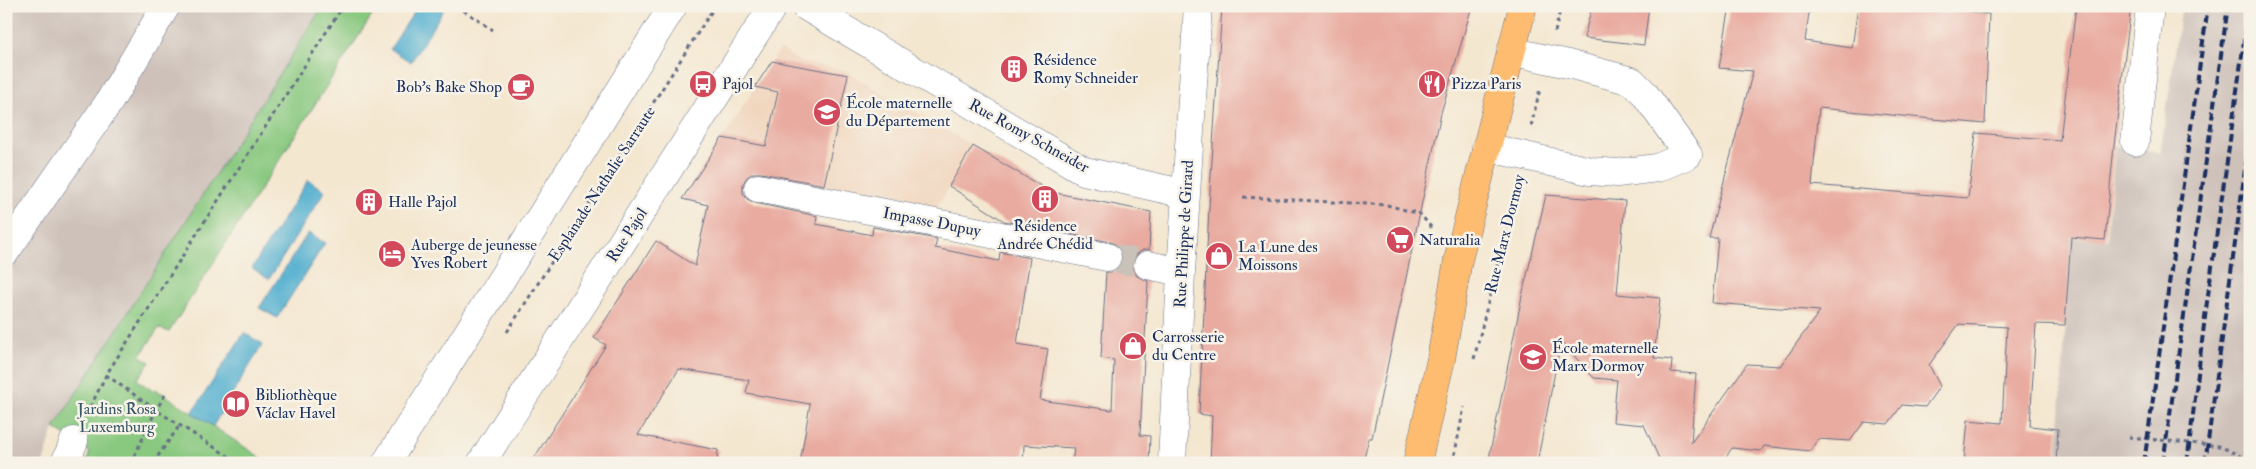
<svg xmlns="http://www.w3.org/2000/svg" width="2256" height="469" font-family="'IM FELL Double Pica',serif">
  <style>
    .built { fill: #f1d5bd }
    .industrial { fill: #cec1ba }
    .green { fill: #88c87f; stroke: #527c6e }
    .water { fill: #50aecf; stroke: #366e96 }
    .building { fill: #e9aba0 }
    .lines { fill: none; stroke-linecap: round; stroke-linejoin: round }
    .minor-tunnel { stroke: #c9c2b9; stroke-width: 28; stroke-dasharray: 28 14; stroke-linecap: butt }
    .minor-casing { stroke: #676f86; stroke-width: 29 }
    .major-casing { stroke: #676f86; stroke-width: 29 }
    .path { stroke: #676f86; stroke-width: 3; stroke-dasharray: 4 4; stroke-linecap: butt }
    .minor { stroke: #fff; stroke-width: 28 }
    .major { stroke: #fdbc6f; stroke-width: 28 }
    .rail { stroke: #1b2f5e; stroke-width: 4; stroke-dasharray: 8 4; stroke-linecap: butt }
    .labels { text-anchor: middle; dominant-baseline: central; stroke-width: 5; stroke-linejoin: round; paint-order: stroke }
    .poi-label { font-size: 16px; fill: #1b2f5e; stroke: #f7f3e8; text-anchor: start }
    .street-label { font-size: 16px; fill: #1b2f5e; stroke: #f7f3e8 }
    .park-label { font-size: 16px; fill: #365566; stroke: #f7f3e8 }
  </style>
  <rect width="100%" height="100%" fill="#f7f3e8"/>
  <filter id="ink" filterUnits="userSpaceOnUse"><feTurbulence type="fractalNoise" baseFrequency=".02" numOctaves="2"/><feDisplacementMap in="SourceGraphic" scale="10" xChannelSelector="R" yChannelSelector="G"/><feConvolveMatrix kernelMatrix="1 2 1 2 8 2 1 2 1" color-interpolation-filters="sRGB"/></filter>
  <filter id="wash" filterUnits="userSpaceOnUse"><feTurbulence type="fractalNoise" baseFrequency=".0096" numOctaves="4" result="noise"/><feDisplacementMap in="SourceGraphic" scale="20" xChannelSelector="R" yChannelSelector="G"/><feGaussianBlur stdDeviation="1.12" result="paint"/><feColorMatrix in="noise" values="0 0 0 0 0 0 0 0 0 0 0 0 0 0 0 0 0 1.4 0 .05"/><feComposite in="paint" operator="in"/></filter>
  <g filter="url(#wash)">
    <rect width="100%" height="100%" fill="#f4e7d0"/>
    <path class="built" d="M780,49L801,62L849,71L848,73L973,146L935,211L753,174L707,162Z"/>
    <path class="industrial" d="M6,6H323L54,428L43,463H6Z
      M2182,6H2250V463H2057L2071,238L2107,240L2115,146L2160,153Z"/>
    <path class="green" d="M323,6H378L169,332L159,328L140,356L150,362L137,380L153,391L155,389L165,395L269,463H86L90,452L54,428Z
      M1936,6H1990L1989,14Z"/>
    <path class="water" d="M418,6H446L411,62L390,49Z
      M308,180L325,191L269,279L252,268Z
      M308,233L325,243L277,318L259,308Z
      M244,333L263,344L213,426L192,413Z"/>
    <g id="blocks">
      <path class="building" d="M1222,6H1472L1441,113L1372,438H1369L1363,463H1210L1212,416L1199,414L1209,207Z
        M1592,6H1649L1644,45L1584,38Z
        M1730,6H1810L1805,41L1852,48L1858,6H1936L1989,14L1985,124L1819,108L1812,185L1968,198L1976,133L2060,140L2076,6H2131L2114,145L2105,240L2071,237L2065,325L2036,324L2030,426L2058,429L2056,463H1964L1968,420L2002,423L2007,327L1959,324L1929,365L1940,386L1925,407L1902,405L1888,424L1864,422L1850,441L1818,439L1810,451L1764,446L1761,451L1732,448L1722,463H1661L1644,425L1613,422L1617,380L1594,378L1561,341L1537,463H1488L1522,296L1546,195L1625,201L1617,294L1660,298L1654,358L1672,360L1671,372L1696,374L1691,443L1747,364L1780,366L1820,311L1712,303L1718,238H1709L1753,71L1719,68Z
        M772,61L848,75L824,185L761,173H753L747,177L743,184V193L747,199L755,203L817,216L816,224L872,235L873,227L937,239L935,248L999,261L1000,252L1030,258L1017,344L1048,349L1040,400L1112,410L1114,360L1101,358L1106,272H1112L1119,267L1122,260V252L1117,245L1110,242L1004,221L949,186L973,146L1051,192L1151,212L1149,250H1143L1137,254L1133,262V270L1137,276L1148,281L1140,435L1150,436L1149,463H1072L1074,448L1024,445L1023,463H800L810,404L746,393L749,380L679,369L638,435L718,450L717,463H531L606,345L594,338L656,241L695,266L708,205L682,199L722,138L766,146L778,92L755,87Z"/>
    </g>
  </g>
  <g filter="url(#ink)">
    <use href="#blocks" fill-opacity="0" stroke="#676f86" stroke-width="1"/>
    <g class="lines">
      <path class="minor-tunnel" d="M1107,257L1148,265"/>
      <defs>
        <path id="minor" d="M805,6L1084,171L1186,194
          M2135,142L2150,6
          M1486,147L1590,171L1617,173L1657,168L1688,155L1644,93L1632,81L1568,64L1511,51
          M758,188L1107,257
          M6,251L109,102L166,6
          M1148,265L1181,272
          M65,463L74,441
          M386,463L673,6
          M481,463L773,6
          M1172,463L1181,272L1198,6"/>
        <path id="major" d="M1417,463L1441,359L1458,260L1523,6"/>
      </defs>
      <use href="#minor" class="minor-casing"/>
      <use href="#major" class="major-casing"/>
      <path class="path" d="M412,6L413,7
        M457,6L493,30
        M1555,32L1561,6
        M1531,126L1540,89
        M1243,197L1387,205L1420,214L1431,227L1435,228
        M507,332L715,6
        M1474,359L1517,186
        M106,375L156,410L239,463
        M87,414L106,375L343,6
        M2129,437L2219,446L2250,460
        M131,463L156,410L165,395
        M153,463L180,425
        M1453,463L1464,407"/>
      <use href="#minor" class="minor"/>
      <use href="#major" class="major"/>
      <path class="rail" d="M2144,463L2208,6
        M2163,463L2228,6
        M2187,463L2206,309L2249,6
        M2205,463L2250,133"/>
    </g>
  </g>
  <defs>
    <symbol id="building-disc" viewBox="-11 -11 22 22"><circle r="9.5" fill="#d1495b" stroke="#f7f3e8"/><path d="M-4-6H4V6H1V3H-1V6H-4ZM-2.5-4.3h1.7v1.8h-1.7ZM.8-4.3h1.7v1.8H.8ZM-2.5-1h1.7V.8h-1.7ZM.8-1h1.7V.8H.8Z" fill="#fff"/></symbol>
    <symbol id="bus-disc" viewBox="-11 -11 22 22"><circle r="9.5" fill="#d1495b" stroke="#f7f3e8"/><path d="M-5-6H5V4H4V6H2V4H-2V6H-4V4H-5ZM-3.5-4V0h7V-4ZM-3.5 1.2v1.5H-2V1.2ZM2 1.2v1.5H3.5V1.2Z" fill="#fff"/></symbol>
    <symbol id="restaurant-disc" viewBox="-11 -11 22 22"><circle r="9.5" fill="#d1495b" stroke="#f7f3e8"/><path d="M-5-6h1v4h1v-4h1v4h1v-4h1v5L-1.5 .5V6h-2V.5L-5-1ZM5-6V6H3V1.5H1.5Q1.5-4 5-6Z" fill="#fff"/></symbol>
    <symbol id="cafe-disc" viewBox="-11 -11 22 22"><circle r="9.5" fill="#d1495b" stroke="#f7f3e8"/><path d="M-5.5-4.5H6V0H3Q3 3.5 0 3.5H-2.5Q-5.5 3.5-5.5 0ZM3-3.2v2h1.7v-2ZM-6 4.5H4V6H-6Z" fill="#fff"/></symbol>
    <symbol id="school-disc" viewBox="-11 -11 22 22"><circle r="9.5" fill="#d1495b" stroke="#f7f3e8"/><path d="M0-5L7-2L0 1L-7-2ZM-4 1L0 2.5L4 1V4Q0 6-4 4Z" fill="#fff"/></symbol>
    <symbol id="supermarket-disc" viewBox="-11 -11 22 22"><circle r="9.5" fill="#d1495b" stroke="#f7f3e8"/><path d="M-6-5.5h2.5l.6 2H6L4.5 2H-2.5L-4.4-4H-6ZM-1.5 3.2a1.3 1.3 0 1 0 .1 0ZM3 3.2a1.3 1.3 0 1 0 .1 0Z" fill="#fff"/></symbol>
    <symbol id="hotel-disc" viewBox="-11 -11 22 22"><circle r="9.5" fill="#d1495b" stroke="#f7f3e8"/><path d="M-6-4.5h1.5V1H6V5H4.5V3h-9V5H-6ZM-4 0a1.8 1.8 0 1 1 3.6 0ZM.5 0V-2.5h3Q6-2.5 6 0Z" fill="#fff"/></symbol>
    <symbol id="shop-disc" viewBox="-11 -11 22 22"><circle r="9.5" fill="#d1495b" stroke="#f7f3e8"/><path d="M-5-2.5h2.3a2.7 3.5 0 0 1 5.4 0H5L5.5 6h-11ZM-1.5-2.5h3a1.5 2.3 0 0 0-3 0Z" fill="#fff"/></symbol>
    <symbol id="library-disc" viewBox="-11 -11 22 22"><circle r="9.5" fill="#d1495b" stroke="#f7f3e8"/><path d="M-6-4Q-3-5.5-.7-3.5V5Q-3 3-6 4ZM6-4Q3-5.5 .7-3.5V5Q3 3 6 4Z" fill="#fff"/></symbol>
  </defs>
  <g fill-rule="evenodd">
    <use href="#building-disc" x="998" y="53" width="32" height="32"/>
    <use href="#bus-disc" x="687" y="68" width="32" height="32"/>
    <use href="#restaurant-disc" x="1416" y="68" width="32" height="32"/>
    <use href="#cafe-disc" x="505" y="71" width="32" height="32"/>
    <use href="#school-disc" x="811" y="96" width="32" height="32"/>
    <use href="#building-disc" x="1029" y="183" width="32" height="32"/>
    <use href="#building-disc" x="353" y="186" width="32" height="32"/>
    <use href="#supermarket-disc" x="1384" y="224" width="32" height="32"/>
    <use href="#hotel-disc" x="376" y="238" width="32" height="32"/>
    <use href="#shop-disc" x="1203" y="240" width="32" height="32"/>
    <use href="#shop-disc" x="1117" y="330" width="32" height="32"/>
    <use href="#school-disc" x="1517" y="341" width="32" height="32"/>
    <use href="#library-disc" x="220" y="388" width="32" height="32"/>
  </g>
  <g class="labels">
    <g class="poi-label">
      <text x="1033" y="60">Résidence<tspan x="1033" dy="18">Romy Schneider</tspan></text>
      <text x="722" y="84">Pajol</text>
      <text x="1451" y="84">Pizza Paris</text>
      <text x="502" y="87" text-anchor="end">Bob's Bake Shop</text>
      <text x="846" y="103">École maternelle<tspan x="846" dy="18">du Département</tspan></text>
      <text x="388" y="202">Halle Pajol</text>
      <text x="1045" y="226" text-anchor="middle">Résidence<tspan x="1045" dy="18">Andrée Chédid</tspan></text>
      <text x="1419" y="240">Naturalia</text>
      <text x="411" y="245">Auberge de jeunesse<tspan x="411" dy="18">Yves Robert</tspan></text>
      <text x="1238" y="247">La Lune des<tspan x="1238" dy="18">Moissons</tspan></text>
      <text x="1152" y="337">Carrosserie<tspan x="1152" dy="18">du Centre</tspan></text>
      <text x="1552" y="348">École maternelle<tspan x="1552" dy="18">Marx Dormoy</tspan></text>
      <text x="255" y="395">Bibliothèque<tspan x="255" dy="18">Václav Havel</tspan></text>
    </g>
    <g class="street-label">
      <text transform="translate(1029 136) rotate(29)">Rue Romy Schneider</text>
      <text transform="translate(602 184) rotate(-57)">Esplanade Nathalie Sarraute</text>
      <text transform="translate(932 222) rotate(11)">Impasse Dupuy</text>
      <text transform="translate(1184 234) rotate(-87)">Rue Philippe de Girard</text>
      <text transform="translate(1505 234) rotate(-76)">Rue Marx Dormoy</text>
      <text transform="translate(627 235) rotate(-57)">Rue Pajol</text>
    </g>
    <g class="park-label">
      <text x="117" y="409">Jardins Rosa<tspan x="117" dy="18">Luxemburg</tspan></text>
    </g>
  </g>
  <rect width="2256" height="469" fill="none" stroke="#f7f3e8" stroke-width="25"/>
</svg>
